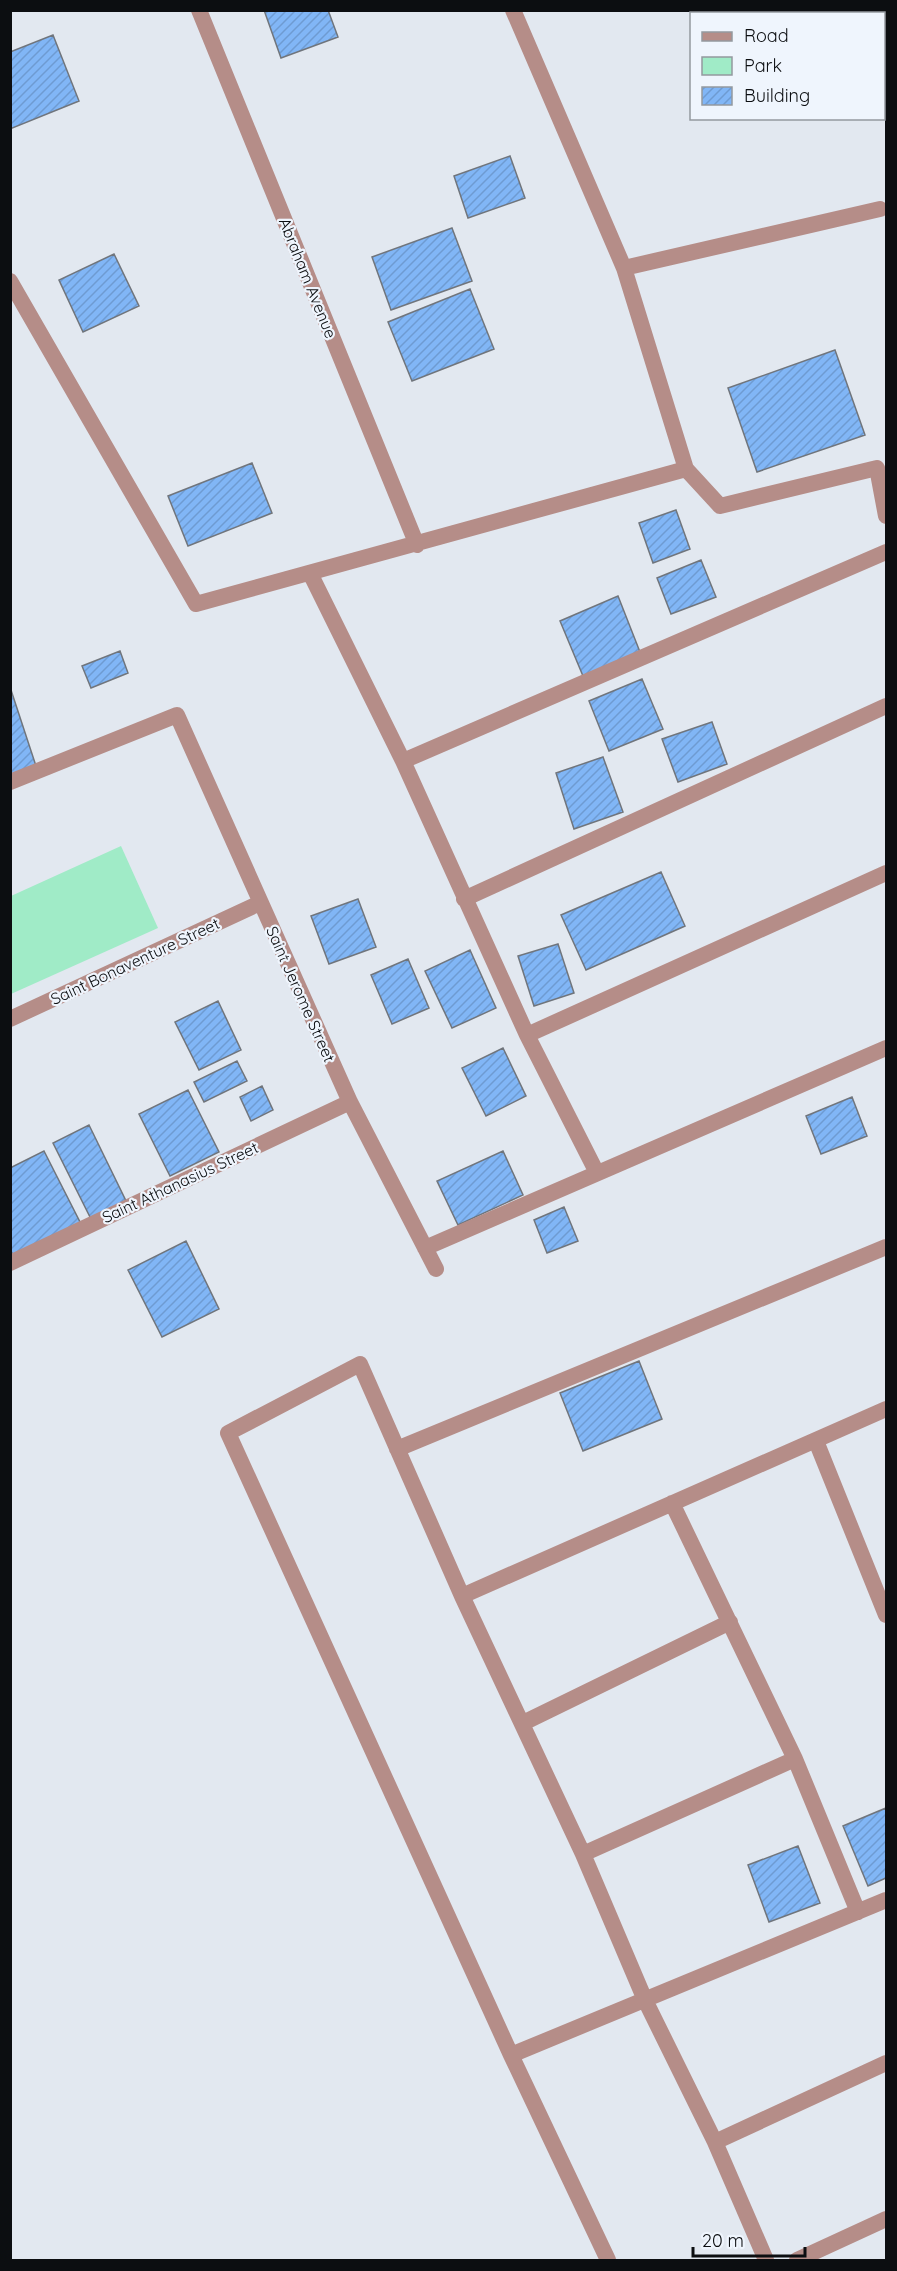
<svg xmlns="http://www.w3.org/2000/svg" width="897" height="2271" font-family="Quicksand,sans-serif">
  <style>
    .green { fill: #a0ebc7 }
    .building { fill: url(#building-hatch); stroke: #70757c; stroke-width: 1.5 }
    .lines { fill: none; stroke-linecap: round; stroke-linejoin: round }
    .minor { stroke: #b58d88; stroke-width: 16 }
    .labels { text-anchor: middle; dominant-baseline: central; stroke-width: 4.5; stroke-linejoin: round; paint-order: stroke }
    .street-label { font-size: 16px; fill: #0c0e11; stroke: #eff5fd }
  </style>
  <defs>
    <pattern id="building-hatch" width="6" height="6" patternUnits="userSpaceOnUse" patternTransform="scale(1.5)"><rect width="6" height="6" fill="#81b6f6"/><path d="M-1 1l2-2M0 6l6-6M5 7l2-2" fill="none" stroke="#6e9bd2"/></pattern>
  </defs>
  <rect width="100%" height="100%" fill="#e2e8f0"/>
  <path class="green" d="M121,846L158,928L11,994V896Z"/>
  <path class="building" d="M264,10H328L338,37L281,58Z
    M53,35L79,101L10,129V52Z
    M510,156L525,198L468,218L454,176Z
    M452,228L472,281L391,310L372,257Z
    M114,254L139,306L83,332L59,280Z
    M470,289L494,349L412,381L388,322Z
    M835,350L865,435L757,472L728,388Z
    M252,463L272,513L188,546L168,496Z
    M676,510L690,549L653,563L639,523Z
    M701,560L716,597L671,614L657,578Z
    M618,596L640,652L583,676L560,621Z
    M120,651L128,673L91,688L82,666Z
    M642,679L663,729L609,751L589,701Z
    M10,687L36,766L10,775Z
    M712,722L727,764L678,782L662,739Z
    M603,757L623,812L574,829L556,773Z
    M661,872L685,926L586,970L561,915Z
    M358,899L376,947L329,964L311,916Z
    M558,944L574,993L534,1006L518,956Z
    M470,950L496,1008L452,1028L425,971Z
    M408,959L429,1008L392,1024L371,975Z
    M218,1001L241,1050L199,1070L175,1022Z
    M503,1048L526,1096L486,1116L462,1068Z
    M237,1061L247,1081L204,1102L194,1082Z
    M262,1086L273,1110L251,1121L240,1097Z
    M188,1090L219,1152L170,1176L139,1114Z
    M852,1097L867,1136L821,1154L806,1116Z
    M89,1125L128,1205L93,1223L53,1143Z
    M44,1151L81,1224L14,1257L10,1249V1168Z
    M503,1151L523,1195L458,1225L437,1181Z
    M564,1207L578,1241L547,1253L534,1220Z
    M186,1241L219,1309L162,1337L128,1270Z
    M639,1361L662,1419L583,1451L560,1393Z
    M886,1808V1878L868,1886L843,1826Z
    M798,1846L820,1903L769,1922L748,1865Z"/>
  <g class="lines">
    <path class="minor" d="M199,10L417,545
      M513,10L624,268L686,469L720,506L877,468L886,516
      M624,268L880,209
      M10,281L196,604L686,469
      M310,573L403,761L527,1035L596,1171
      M403,761L886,552
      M10,782L177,715L350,1102L436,1269
      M464,899L886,706
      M10,1019L260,903
      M527,1035L886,873
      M425,1248L886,1048
      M10,1263L350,1102
      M816,1441L886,1615
      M397,1449L886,1247
      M672,1503L795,1759L858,1912
      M462,1596L886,1409
      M523,1723L730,1622
      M583,1854L795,1759
      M511,2055L886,1900
      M715,2142L886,2063
      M608,2260L511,2055L228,1433L360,1364L462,1596L583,1854L645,2000L715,2142L766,2260
      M797,2260L886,2219"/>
  </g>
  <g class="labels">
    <g class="street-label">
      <text transform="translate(308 278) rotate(68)">Abraham Avenue</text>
      <text transform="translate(135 961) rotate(-25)">Saint Bonaventure Street</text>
      <text transform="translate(301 994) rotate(66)">Saint Jerome Street</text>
      <text transform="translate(180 1182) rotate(-25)">Saint Athanasius Street</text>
    </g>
  </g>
  <rect width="897" height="2271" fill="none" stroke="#0c0e11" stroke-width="24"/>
  <rect x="690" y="12" width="195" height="108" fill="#eff5fd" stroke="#94999f" stroke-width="1.5"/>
  <rect x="702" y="32" width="30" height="9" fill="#b58d88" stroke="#94999f" stroke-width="1.5"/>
  <text x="744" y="42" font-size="18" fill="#0c0e11">Road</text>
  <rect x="702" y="57" width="30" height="18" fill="#a0ebc7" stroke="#94999f" stroke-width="1.5"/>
  <text x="744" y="72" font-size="18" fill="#0c0e11">Park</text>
  <rect x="702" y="87" width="30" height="18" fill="url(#building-hatch)" stroke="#94999f" stroke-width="1.5"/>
  <text x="744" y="102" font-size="18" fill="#0c0e11">Building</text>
  <path d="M693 2247v9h112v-9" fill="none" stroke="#0c0e11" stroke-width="3"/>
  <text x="702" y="2247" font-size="18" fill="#0c0e11" stroke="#eff5fd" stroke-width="4.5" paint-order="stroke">20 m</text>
</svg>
